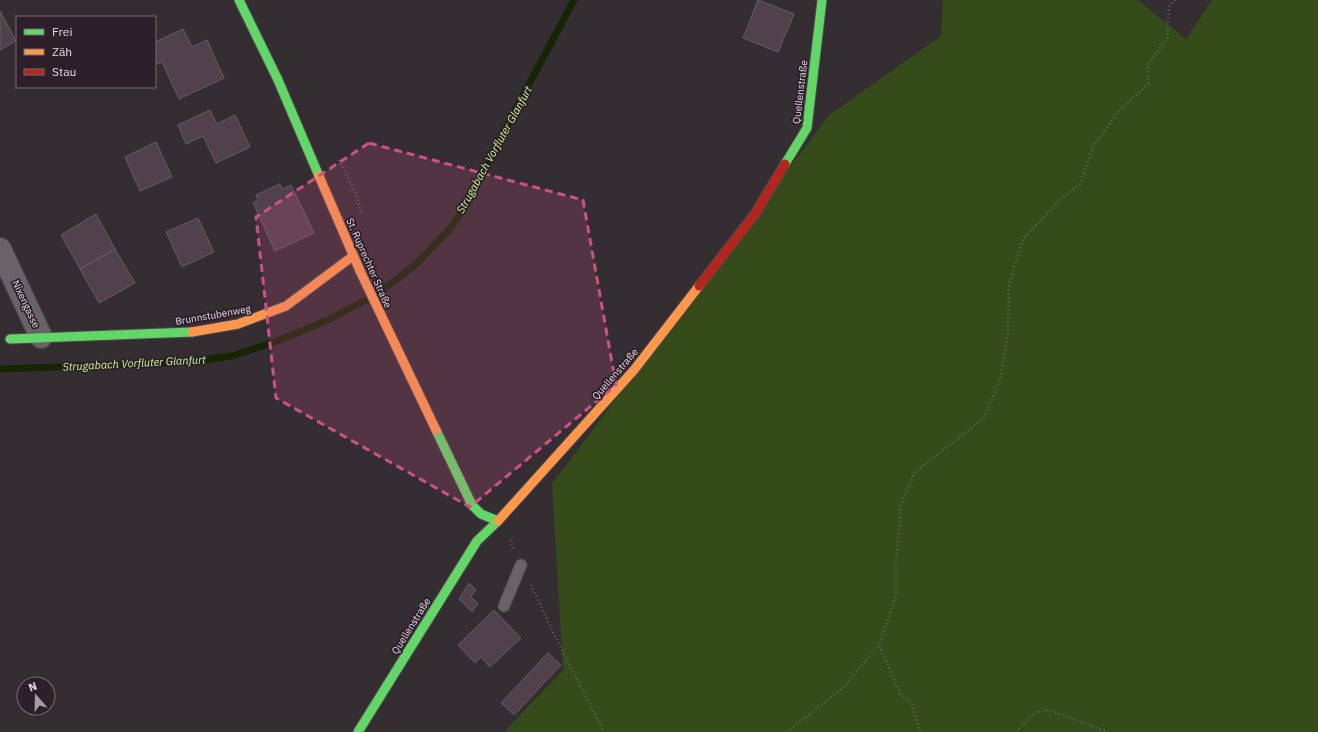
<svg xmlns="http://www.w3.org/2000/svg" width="1318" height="732" font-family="'IBM Plex Sans',sans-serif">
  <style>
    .green { fill: #354b19 }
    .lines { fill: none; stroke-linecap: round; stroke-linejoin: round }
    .stream { stroke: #162605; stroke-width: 7 }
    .building { fill: #51414d; stroke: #645e63 }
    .lane-casing { stroke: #504a4e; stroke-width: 13 }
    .street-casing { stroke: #504a4e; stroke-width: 24 }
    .fast-casing { stroke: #504a4e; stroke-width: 11 }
    .slow-casing { stroke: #504a4e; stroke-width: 11 }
    .jam-casing { stroke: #504a4e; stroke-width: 11 }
    .path { stroke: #686366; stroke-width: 2.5; stroke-dasharray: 1 3; stroke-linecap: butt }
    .lane { stroke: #686366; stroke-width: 11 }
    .street { stroke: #686366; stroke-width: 22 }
    .fast { stroke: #63d668; stroke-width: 9 }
    .slow { stroke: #ff974d; stroke-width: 9 }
    .jam { stroke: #b3261e; stroke-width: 9 }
    .marked { fill: #cc5283; fill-opacity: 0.2; stroke: #cc5283; stroke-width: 3; stroke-dasharray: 8 5; stroke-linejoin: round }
    .labels { text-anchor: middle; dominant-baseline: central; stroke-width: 3.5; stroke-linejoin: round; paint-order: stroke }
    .street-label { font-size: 10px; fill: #e3dae0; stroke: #2e202a }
    .water-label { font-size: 11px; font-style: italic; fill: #c3f78e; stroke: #2e202a }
  </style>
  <rect width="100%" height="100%" fill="#342e33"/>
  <path class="green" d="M943,0H1138L1186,39L1212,0H1318V732H504L563,670L552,484L829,115L941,36Z"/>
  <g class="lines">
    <path class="stream" d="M0,369L188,362L232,356L280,340L328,320L370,298L397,279L415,265L449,230L469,201L514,112L574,0"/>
  </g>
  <path class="building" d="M758,0L794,14L778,52L743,38Z
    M0,11L16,41L0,50Z
    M183,29L192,47L207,40L224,78L179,99L162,62L155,65V42Z
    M210,110L217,124L235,115L250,147L216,163L203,136L186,144L178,125Z
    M156,142L172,177L140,191L125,157Z
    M280,184L282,189L291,185L314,233L275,251L253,203L258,200L256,195Z
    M96,214L115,249L80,269L61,235Z
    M198,218L214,252L182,267L166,232Z
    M115,249L135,283L99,303L80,269Z
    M469,583L476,590L471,597L478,604L472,612L459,599Z
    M494,610L521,638L490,667L481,657L475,663L458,645Z
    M548,653L561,665L514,715L501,703Z"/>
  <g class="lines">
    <defs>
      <path id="lane" d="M504,606L521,565"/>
      <path id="street" d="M0,249L41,337"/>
      <path id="fast" d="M239,0L278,80L319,176
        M785,164L807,128L822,0
        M10,339L192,332
        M436,430L472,505L481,514L498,521
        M358,732L477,541L498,521"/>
      <path id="slow" d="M319,176L360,271L436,430
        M192,332L238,324L286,306L353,256
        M498,521L634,370L699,286"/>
      <path id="jam" d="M699,286L755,214L785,164"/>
    </defs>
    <use href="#lane" class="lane-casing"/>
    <use href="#street" class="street-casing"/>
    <use href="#fast" class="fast-casing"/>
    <use href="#slow" class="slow-casing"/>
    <use href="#jam" class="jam-casing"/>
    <path class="path" d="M339,160L356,194L361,212
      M510,540L514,550
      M531,585L555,636L604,732
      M787,732L843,688L879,645
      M920,732L912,704L901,695L879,645L896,595V563L901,503L915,472L984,418L1000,380L1008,332L1009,284L1023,239L1061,199L1080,184L1093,147L1118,112L1148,84V64L1167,39L1169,7L1175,0
      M1016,732L1035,712L1049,710L1108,732"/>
    <use href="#lane" class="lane"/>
    <use href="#street" class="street"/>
    <use href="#fast" class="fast"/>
    <use href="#slow" class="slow"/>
    <use href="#jam" class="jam"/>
  </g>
  <path class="marked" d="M369,143L583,200L616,385L470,507L276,398L256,217Z"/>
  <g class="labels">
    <g class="street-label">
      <text transform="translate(800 92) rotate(-83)">Quellenstraße</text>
      <text transform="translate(369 263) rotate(66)">St. Ruprechter Straße</text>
      <text transform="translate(26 304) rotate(65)">Nixengasse</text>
      <text transform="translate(213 315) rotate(-10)">Brunnstubenweg</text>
      <text transform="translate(615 374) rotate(-49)">Quellenstraße</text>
      <text transform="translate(411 626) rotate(-58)">Quellenstraße</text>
    </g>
    <g class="water-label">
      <text transform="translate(494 150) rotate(-61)">Strugabach Vorfluter Glanfurt</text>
      <text transform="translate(134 363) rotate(-3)">Strugabach Vorfluter Glanfurt</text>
    </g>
  </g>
  <rect x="16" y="16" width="140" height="72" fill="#2e202a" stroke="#766a73"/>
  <rect x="24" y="29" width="20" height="6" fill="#63d668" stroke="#766a73"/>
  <text x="52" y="36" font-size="12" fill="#e3dae0">Frei</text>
  <rect x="24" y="49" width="20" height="6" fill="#ff974d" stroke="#766a73"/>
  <text x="52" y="56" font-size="12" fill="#e3dae0">Zäh</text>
  <rect x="24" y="69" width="20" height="6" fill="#b3261e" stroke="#766a73"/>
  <text x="52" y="76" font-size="12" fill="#e3dae0">Stau</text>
  <g transform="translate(36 696) rotate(340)"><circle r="19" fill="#2e202a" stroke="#766a73"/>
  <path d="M0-3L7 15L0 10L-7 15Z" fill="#a69ea3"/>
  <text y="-6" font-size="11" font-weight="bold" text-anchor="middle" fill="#e3dae0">N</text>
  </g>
</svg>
